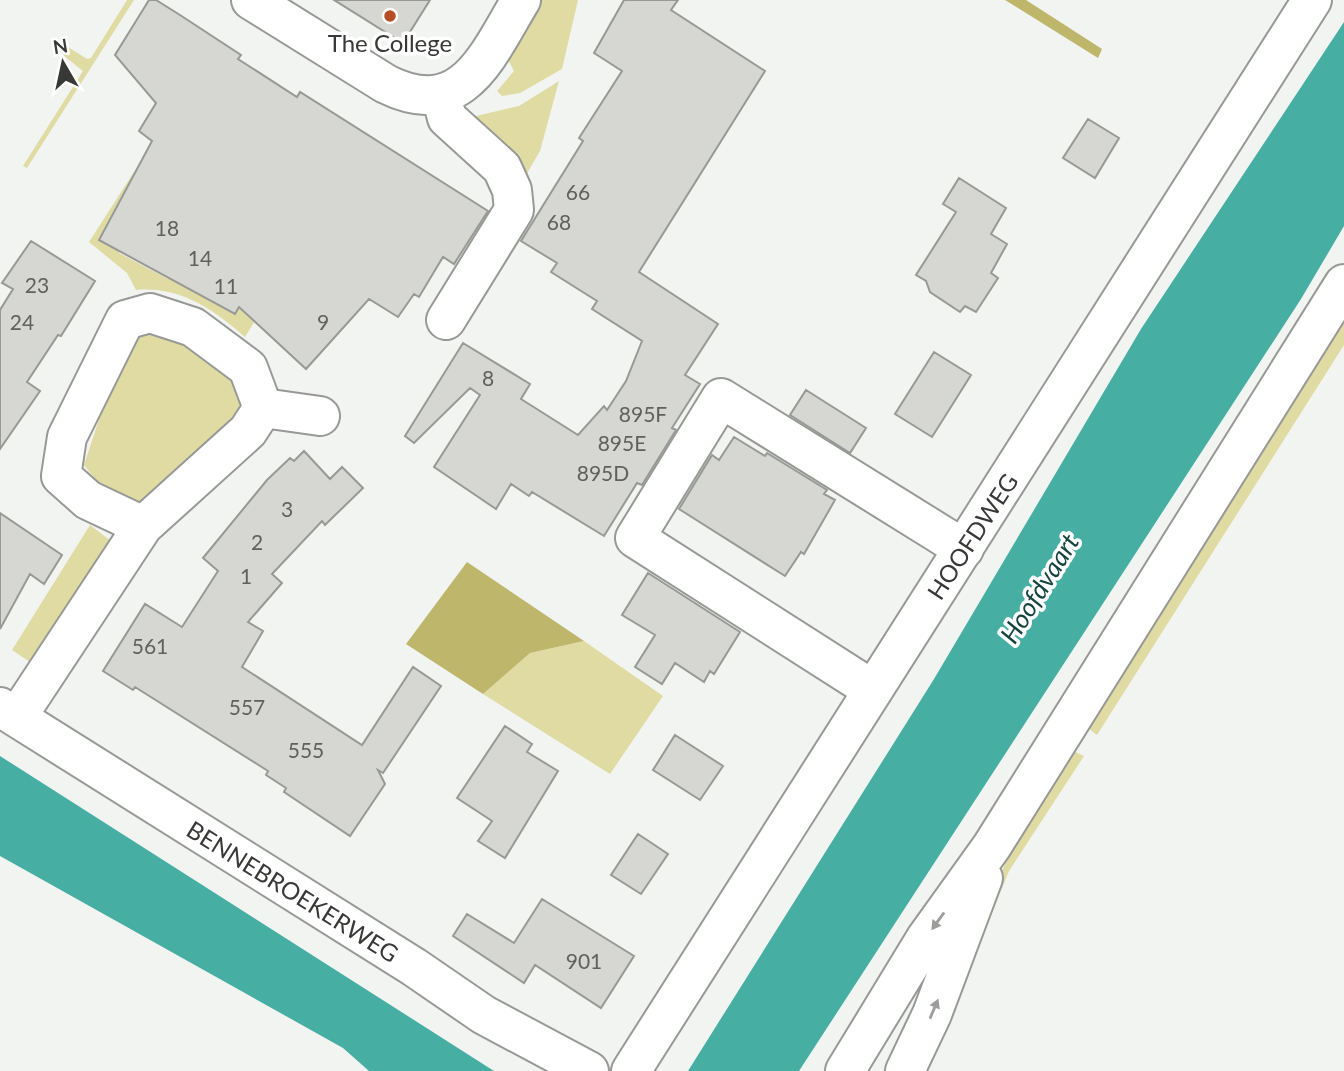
<svg xmlns="http://www.w3.org/2000/svg" width="1344" height="1071" font-family="Lato,sans-serif">
  <style>
    .green { fill: #e0dba2 }
    .forest { fill: #beb66b }
    .water { fill: #46aea2 }
    .building { fill: #d6d7d3; stroke: #979995; stroke-width: 2 }
    .lines { fill: none; stroke-linecap: round; stroke-linejoin: round }
    .minor-casing { stroke: #969996; stroke-width: 42 }
    .tertiary-casing { stroke: #969996; stroke-width: 42 }
    .minor { stroke: #fff; stroke-width: 38 }
    .tertiary { stroke: #fff; stroke-width: 38 }
    .oneway { fill: #9c9c9b }
    .poi-dot { fill: #b54f23; stroke: #fff; stroke-width: 2.5 }
    .labels { text-anchor: middle; dominant-baseline: central; stroke-width: 7; stroke-linejoin: round; paint-order: stroke }
    .number-label { font-size: 21px; fill: #60605e }
    .poi-label { font-size: 24px; fill: #383937; stroke: #fff }
    .street-label { font-size: 24px; fill: #383937; stroke: #fff }
    .water-label { font-size: 26px; font-style: italic; fill: #15443f; stroke: #fff }
  </style>
  <rect width="100%" height="100%" fill="#f1f4f1"/>
  <path class="green" d="M127,0H134L27,168L23,166L83,71L63,55L68,47L87,59L91,58Z
    M535,0H578L562,69L520,93L502,96L497,91L514,71L506,56Z
    M559,81L540,151L526,175L472,117L519,106Z
    M141,161L193,193L186,204L133,176L100,238L121,248L119,253L168,279L171,275L212,297L210,301L235,314L246,293L307,237L245,337C213,309 180,286 136,290L127,273L89,242Z
    M1344,313V345L1097,735L1084,725Z
    M142,328C180,333 212,362 241,385L239,414L152,503C122,505 102,489 84,465L115,371Z
    M90,525L111,541L36,666L12,650Z
    M584,641L663,696L610,774L483,694L530,653Z
    M1067,748L1084,756L1009,871L928,1071H914L1014,844Z"/>
  <path class="forest" d="M1005,0H1026L1102,49L1098,58Z
    M467,562L584,641L530,653L483,694L406,644Z"/>
  <path class="water" d="M1344,22V226L1301,299L799,1071H688L934,679L1141,329Z
    M0,756L494,1071H369L343,1048L0,856Z"/>
  <path class="building" d="M149,0H156L180,15L241,55L238,59L297,97L300,92L488,211L454,264L443,257L419,297L414,294L398,317L369,299L306,369L239,307L235,314L99,240L152,141L139,131L156,103L115,55Z
    M334,0H430L403,43Z
    M624,0H678L671,10L765,71L639,272L718,324L685,375L700,384L672,428L676,430L642,485L637,483L604,536L532,492L529,496L511,484L496,509L434,467L480,395L470,388L414,443L405,436L463,343L530,384L521,399L578,435L604,406L607,410L626,381L642,341L592,309L597,301L551,272L557,263L521,241L583,141L579,138L622,71L594,53Z
    M1088,119L1119,138L1095,178L1063,158Z
    M959,178L1006,208L991,234L1007,244L991,273L998,278L976,312L965,306L960,312L930,292L926,281L916,275L956,212L943,204Z
    M31,241L95,281L61,336L58,335L27,382L40,391L0,449V310L13,289L2,283Z
    M934,352L971,375L932,437L895,414Z
    M806,390L866,428L850,453L790,415Z
    M734,437L765,456L767,453L827,490L824,494L835,500L804,554L801,552L785,576L679,509L712,455L719,460Z
    M304,451L330,479L342,467L363,488L325,525L322,521L272,574L282,583L248,622L263,631L242,667L362,745L413,667L441,686L383,773L378,770L385,784L350,836L284,792L286,788L266,775L268,771L135,687L133,690L103,671L145,604L182,627L218,571L203,558L267,480L290,458L294,461Z
    M0,513L62,555L44,584L30,574L0,629Z
    M648,573L740,632L714,674L710,671L704,682L675,663L662,684L635,667L655,635L622,615Z
    M505,726L532,744L527,752L558,771L505,858L478,841L492,821L457,798Z
    M675,735L723,766L700,800L653,770Z
    M638,834L668,854L641,894L611,875Z
    M542,899L634,956L601,1008L535,965L524,983L453,936L467,914L514,943Z"/>
  <g class="lines">
    <defs>
      <path id="minor" d="M251,0L386,84C463,122 487,56 521,0
        M441,95L447,118L502,168L512,190L514,210L446,320
        M263,408L320,416
        M873,690L635,538L721,398L964,549
        M17,717L143,526L248,431L263,408L248,368L193,327L150,313L125,320L67,437L61,476L88,500L143,526"/>
      <path id="tertiary" d="M0,707L414,967L484,1015L589,1071
        M631,1071L1312,0
        M845,1071L926,938L992,846L1344,284
        M905,1071L932,1014L983,878"/>
    </defs>
    <use href="#minor" class="minor-casing"/>
    <use href="#tertiary" class="tertiary-casing"/>
    <use href="#minor" class="minor"/>
    <use href="#tertiary" class="tertiary"/>
  </g>
  <defs><path id="oneway-solid" d="M-6-.8H1V-3.2L6.5 0L1 3.2V.8H-6Z" transform="scale(1.75)"/></defs>
  <g class="oneway">
    <use href="#oneway-solid" transform="translate(938 921) rotate(126)"/>
    <use href="#oneway-solid" transform="translate(934 1009) rotate(-67)"/>
  </g>
  <circle class="poi-dot" cx="390" cy="16" r="7"/>
  <g class="labels">
    <g class="number-label">
      <text x="578" y="191">66</text>
      <text x="559" y="221">68</text>
      <text x="167" y="227">18</text>
      <text x="200" y="257">14</text>
      <text x="37" y="284">23</text>
      <text x="226" y="285">11</text>
      <text x="22" y="321">24</text>
      <text x="323" y="321">9</text>
      <text x="488" y="377">8</text>
      <text x="643" y="413">895F</text>
      <text x="622" y="442">895E</text>
      <text x="603" y="472">895D</text>
      <text x="287" y="508">3</text>
      <text x="257" y="541">2</text>
      <text x="246" y="575">1</text>
      <text x="150" y="645">561</text>
      <text x="247" y="706">557</text>
      <text x="306" y="749">555</text>
      <text x="584" y="960">901</text>
    </g>
    <g class="poi-label">
      <text x="390" y="42">The College</text>
    </g>
    <g class="street-label">
      <text transform="translate(972 536) rotate(-57)">HOOFDWEG</text>
      <text transform="translate(293 891) rotate(32)">BENNEBROEKERWEG</text>
    </g>
    <g class="water-label">
      <text transform="translate(1039 588) rotate(-58)">Hoofdvaart</text>
    </g>
  </g>
  <g transform="translate(63 63) rotate(351)" stroke="#ffffff" stroke-width="5" paint-order="stroke">
  <path d="M0-5L12 26L0 18L-12 26Z" fill="#383937"/>
  <text y="-10" font-size="19" font-weight="bold" text-anchor="middle" fill="#383937">N</text>
  </g>
</svg>
